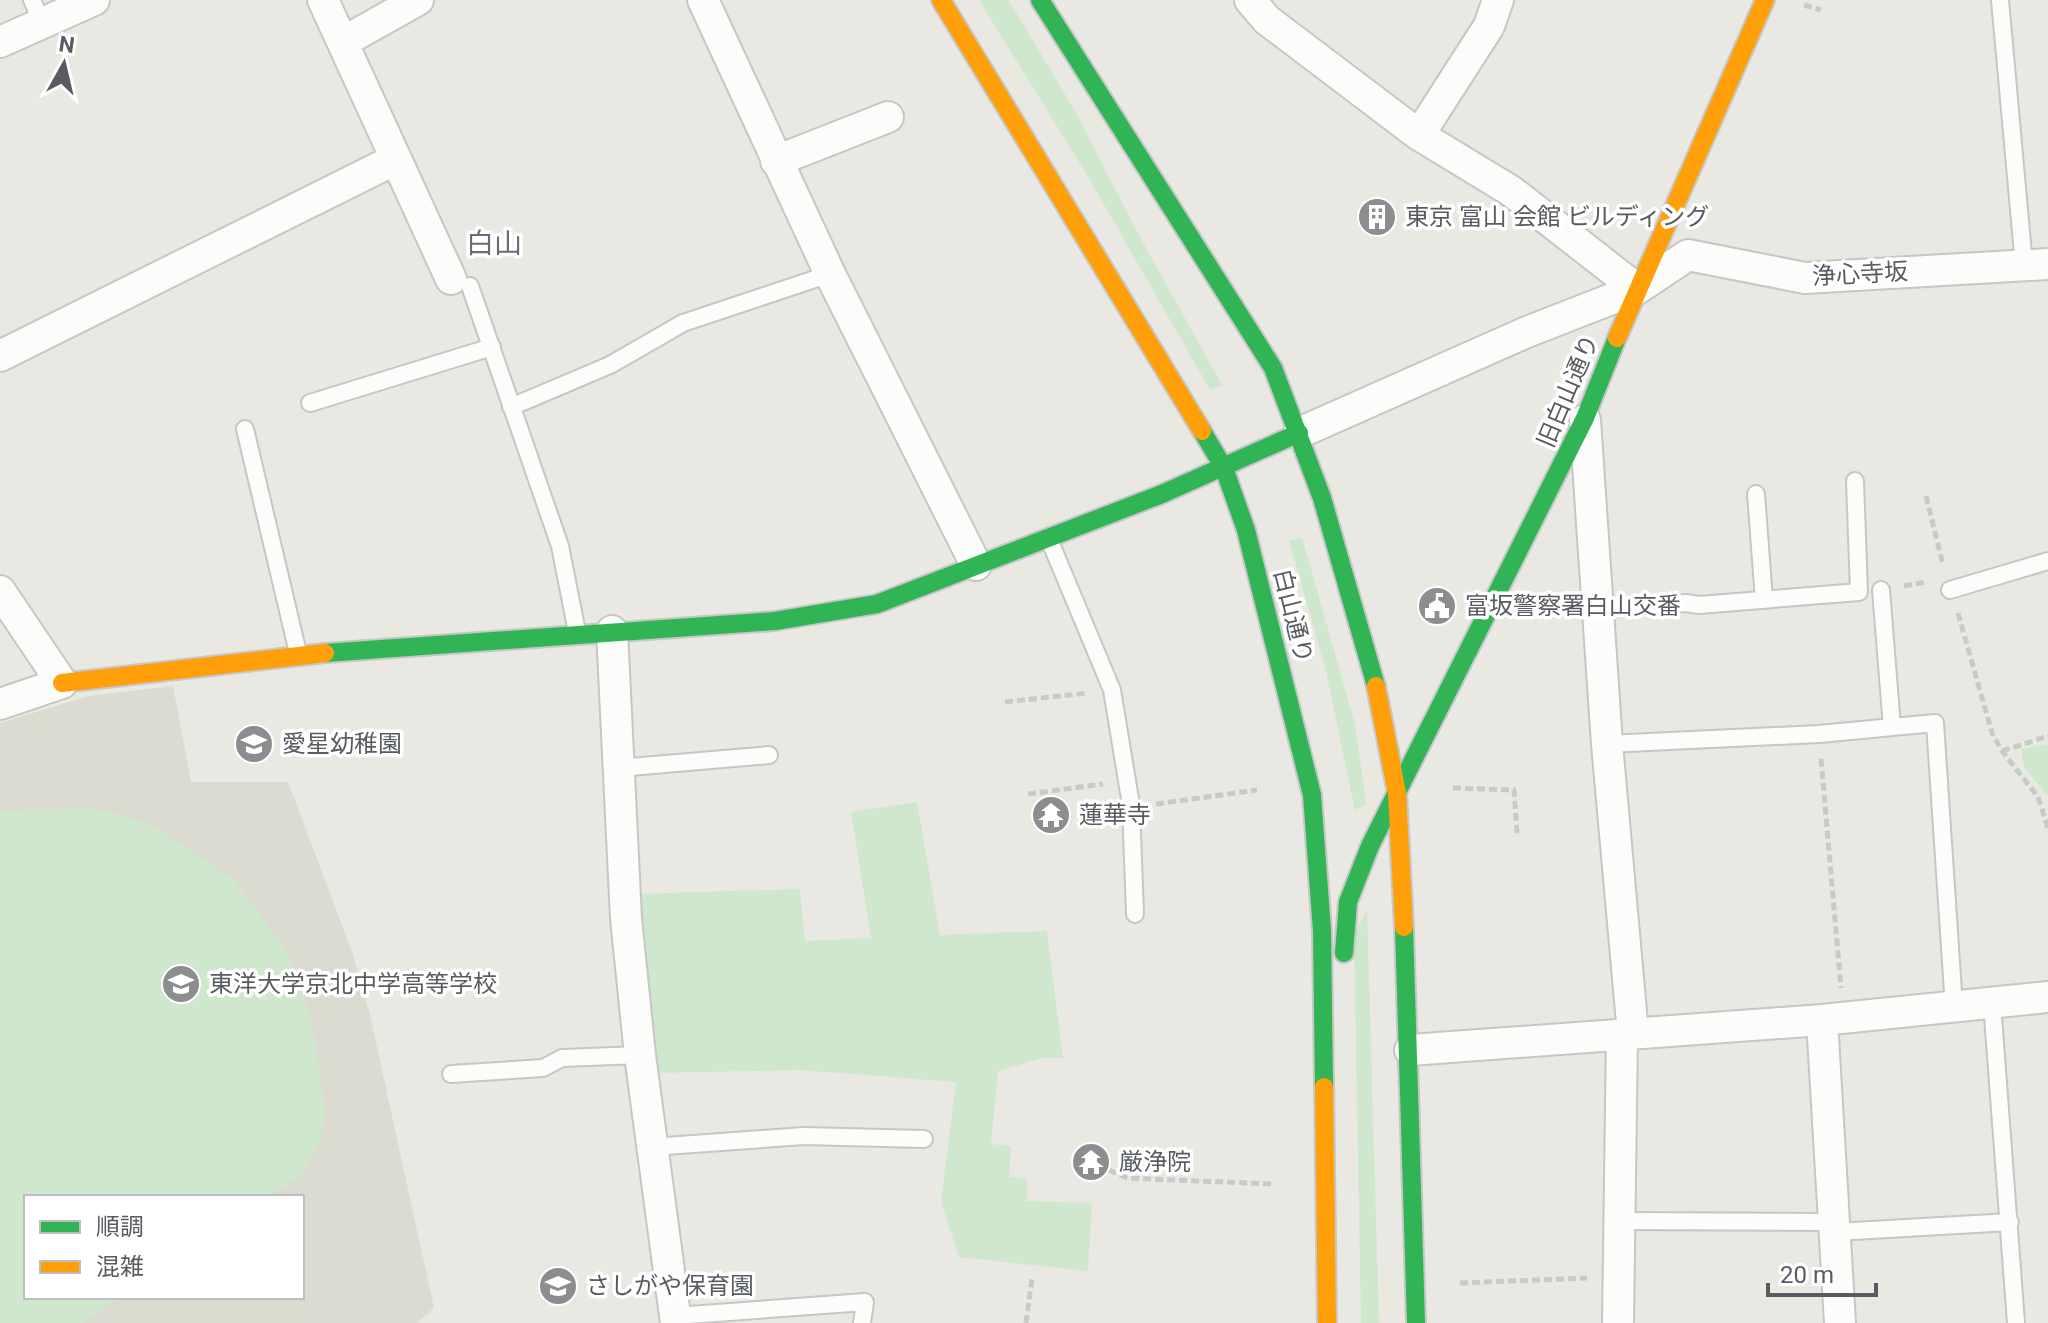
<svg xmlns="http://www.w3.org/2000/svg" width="2048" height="1323" font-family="Roboto,'Noto Sans JP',sans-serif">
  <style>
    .education { fill: #dcdbd2; fill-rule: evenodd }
    .green { fill: #cfe7cd }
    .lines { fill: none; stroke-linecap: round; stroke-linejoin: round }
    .lane-casing { stroke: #c6c6c4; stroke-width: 20 }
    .street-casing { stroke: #c6c6c4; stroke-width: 34 }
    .fast-casing { stroke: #c6c7c6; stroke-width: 22 }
    .slow-casing { stroke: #c6c7c6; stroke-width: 22 }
    .path { stroke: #c5ccc8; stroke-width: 5; stroke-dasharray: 8 4; stroke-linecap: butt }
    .lane { stroke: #fcfcfb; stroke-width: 16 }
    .street { stroke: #fcfcfb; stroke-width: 30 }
    .fast { stroke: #30b455; stroke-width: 18 }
    .slow { stroke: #ff9f0a; stroke-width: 18 }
    .labels { text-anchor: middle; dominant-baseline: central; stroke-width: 7; stroke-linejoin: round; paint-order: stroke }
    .poi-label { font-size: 24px; fill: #585c61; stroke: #fff; text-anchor: start }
    .street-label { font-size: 24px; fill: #585c61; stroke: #fff }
    .quarter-label { font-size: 28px; fill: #696e73; stroke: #fff }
  </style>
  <rect width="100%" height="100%" fill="#eae8e2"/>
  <path class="education" d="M173,686L191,782H288L352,952L370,1015L434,1308L416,1323H0V723L89,696ZM26,1197H302V1297H26Z"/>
  <path class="green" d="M979,0H1008L1011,4L1078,116L1135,228L1222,385L1210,390L1087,175Z
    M1302,537L1355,724L1366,804L1355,810L1325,667L1289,541Z
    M2048,744V796L2024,767L2021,749Z
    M917,802L940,935L1047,931L1063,1058H1042L998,1071L991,1144L1011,1146L1009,1177L1027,1179V1201L1092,1203L1088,1271L959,1257L941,1202L956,1082L800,1070L652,1073L634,894L800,889L805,941L871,938L851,812Z
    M96,809L129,817L161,831L234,880L285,949L312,1020L325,1113L320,1140L301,1175L269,1197H26V1297H121L83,1323H1L0,810Z
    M1367,910L1379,1323H1361L1354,934Z"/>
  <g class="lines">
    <defs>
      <path id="lane" d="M32,0L42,23
        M2000,0L2024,265
        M470,286L560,546L577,632
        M310,403L492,347
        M511,407L610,365L683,323L830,274
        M245,429L298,653
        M1756,494L1764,600
        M1049,539L1112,690L1131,805L1135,914
        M1881,590L1892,727
        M1950,590L2048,561
        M1599,609L1686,603L1699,605L1859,592L1855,481
        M1607,744L1819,734L1935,723L1954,1007
        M619,768L769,755
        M1992,1003L2016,1323
        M451,1074L543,1068L562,1058L640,1055
        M652,1147L804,1136L924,1139
        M1621,1221L1835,1222
        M1836,1232L2010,1222
        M675,1316L865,1302L862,1323"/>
      <path id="street" d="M703,0L830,274L976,565
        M1250,0L1267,20L1419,135L1511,191L1637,289
        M0,42L94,0
        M343,42L418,0
        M1419,135L1489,26L1498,0
        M396,159L451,279
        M776,161L888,117
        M0,356L396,159L323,0
        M1585,420L1607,744L1633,1034
        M1299,433L1527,332L1637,289L1688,255L1805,278L2048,264
        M0,591L62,683L0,704
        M612,631L626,918L640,1055L676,1323
        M1822,1020L1840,1323
        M1410,1050L1822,1020L2048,997
        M1618,1323L1622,1034"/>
      <path id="fast" d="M1040,0L1273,368L1322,498L1376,686
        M1202,431L1224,468L1246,530L1312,795L1322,931L1324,1087
        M325,653L775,621L877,604L1162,494L1299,433
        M1404,927L1416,1323
        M1344,953L1348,902L1370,846L1585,418L1617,338"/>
      <path id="slow" d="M941,0L1202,431
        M1617,338L1765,0
        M62,683L325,653
        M1376,686L1397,793L1404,927
        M1324,1087L1327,1323"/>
    </defs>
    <use href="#lane" class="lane-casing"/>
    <use href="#street" class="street-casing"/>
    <use href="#fast" class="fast-casing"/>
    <use href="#slow" class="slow-casing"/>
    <path class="path" d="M1804,5L1821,10
      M1926,496L1943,565
      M1904,586L1926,582
      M1958,613L1992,733L2002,751L2038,797L2048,828
      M1005,702L1088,693
      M2002,751L2048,736
      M1821,759L1841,988
      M1453,788L1514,790L1517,833
      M1028,794L1103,784
      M1156,804L1257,790
      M1098,1165L1127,1178L1273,1184
      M1460,1283L1587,1278
      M1026,1323L1032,1278"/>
    <use href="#lane" class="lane"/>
    <use href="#street" class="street"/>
    <use href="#fast" class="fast"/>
    <use href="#slow" class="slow"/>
  </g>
  <defs>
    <symbol id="building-disc" viewBox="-11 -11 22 22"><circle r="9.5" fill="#8b8d8e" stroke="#fff"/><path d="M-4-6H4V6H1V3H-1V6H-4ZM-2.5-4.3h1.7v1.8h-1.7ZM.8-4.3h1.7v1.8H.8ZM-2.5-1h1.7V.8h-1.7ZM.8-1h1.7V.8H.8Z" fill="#fff"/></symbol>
    <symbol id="civic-disc" viewBox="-11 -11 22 22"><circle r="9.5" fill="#8b8d8e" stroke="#fff"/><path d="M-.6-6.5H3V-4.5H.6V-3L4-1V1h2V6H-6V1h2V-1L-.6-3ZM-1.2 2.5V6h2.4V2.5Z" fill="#fff"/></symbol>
    <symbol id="school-disc" viewBox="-11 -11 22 22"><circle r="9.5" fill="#8b8d8e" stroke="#fff"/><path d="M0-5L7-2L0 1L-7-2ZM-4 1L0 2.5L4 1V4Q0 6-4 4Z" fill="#fff"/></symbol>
    <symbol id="temple-disc" viewBox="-11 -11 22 22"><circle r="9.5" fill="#8b8d8e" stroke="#fff"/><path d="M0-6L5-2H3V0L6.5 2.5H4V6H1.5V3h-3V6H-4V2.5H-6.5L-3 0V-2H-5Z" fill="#fff"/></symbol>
  </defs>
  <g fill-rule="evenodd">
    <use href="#building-disc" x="1355" y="195" width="44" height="44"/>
    <use href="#civic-disc" x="1415" y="584" width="44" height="44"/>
    <use href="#school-disc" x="232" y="722" width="44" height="44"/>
    <use href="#temple-disc" x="1029" y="793" width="44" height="44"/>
    <use href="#school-disc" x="159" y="962" width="44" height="44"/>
    <use href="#temple-disc" x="1069" y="1140" width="44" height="44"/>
    <use href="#school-disc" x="536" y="1264" width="44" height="44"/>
  </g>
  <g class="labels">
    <g class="poi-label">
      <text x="1405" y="217">東京 富山 会館 ビルディング</text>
      <text x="1465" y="606">富坂警察署白山交番</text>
      <text x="282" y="744">愛星幼稚園</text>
      <text x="1079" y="815">蓮華寺</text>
      <text x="209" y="984">東洋大学京北中学高等学校</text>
      <text x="1119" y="1162">厳浄院</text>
      <text x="586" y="1286">さしがや保育園</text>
    </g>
    <g class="street-label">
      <text transform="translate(1860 274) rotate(-3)">浄心寺坂</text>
      <text transform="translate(1568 391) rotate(-67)">旧白山通り</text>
      <text transform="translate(1293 616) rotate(76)">白山通り</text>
    </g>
    <g class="quarter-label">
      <text x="494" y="243">白山</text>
    </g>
  </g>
  <rect x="24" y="1195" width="280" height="104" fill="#ffffff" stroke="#bcbec0" stroke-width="2"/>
  <rect x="40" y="1221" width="40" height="12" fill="#30b455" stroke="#bcbec0" stroke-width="2"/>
  <text x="96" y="1235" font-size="24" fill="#585c61">順調</text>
  <rect x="40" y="1261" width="40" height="12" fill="#ff9f0a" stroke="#bcbec0" stroke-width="2"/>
  <text x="96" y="1275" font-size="24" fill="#585c61">混雑</text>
  <g transform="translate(64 64) rotate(8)" stroke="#ffffff" stroke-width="6" paint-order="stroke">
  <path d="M0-6L14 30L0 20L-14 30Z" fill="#585c61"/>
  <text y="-12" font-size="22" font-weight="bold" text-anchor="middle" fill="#585c61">N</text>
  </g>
  <path d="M1768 1283v12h108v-12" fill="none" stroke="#585c61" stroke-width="4"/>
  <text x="1780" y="1283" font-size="24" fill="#585c61" stroke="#ffffff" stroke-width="6" paint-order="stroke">20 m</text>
</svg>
